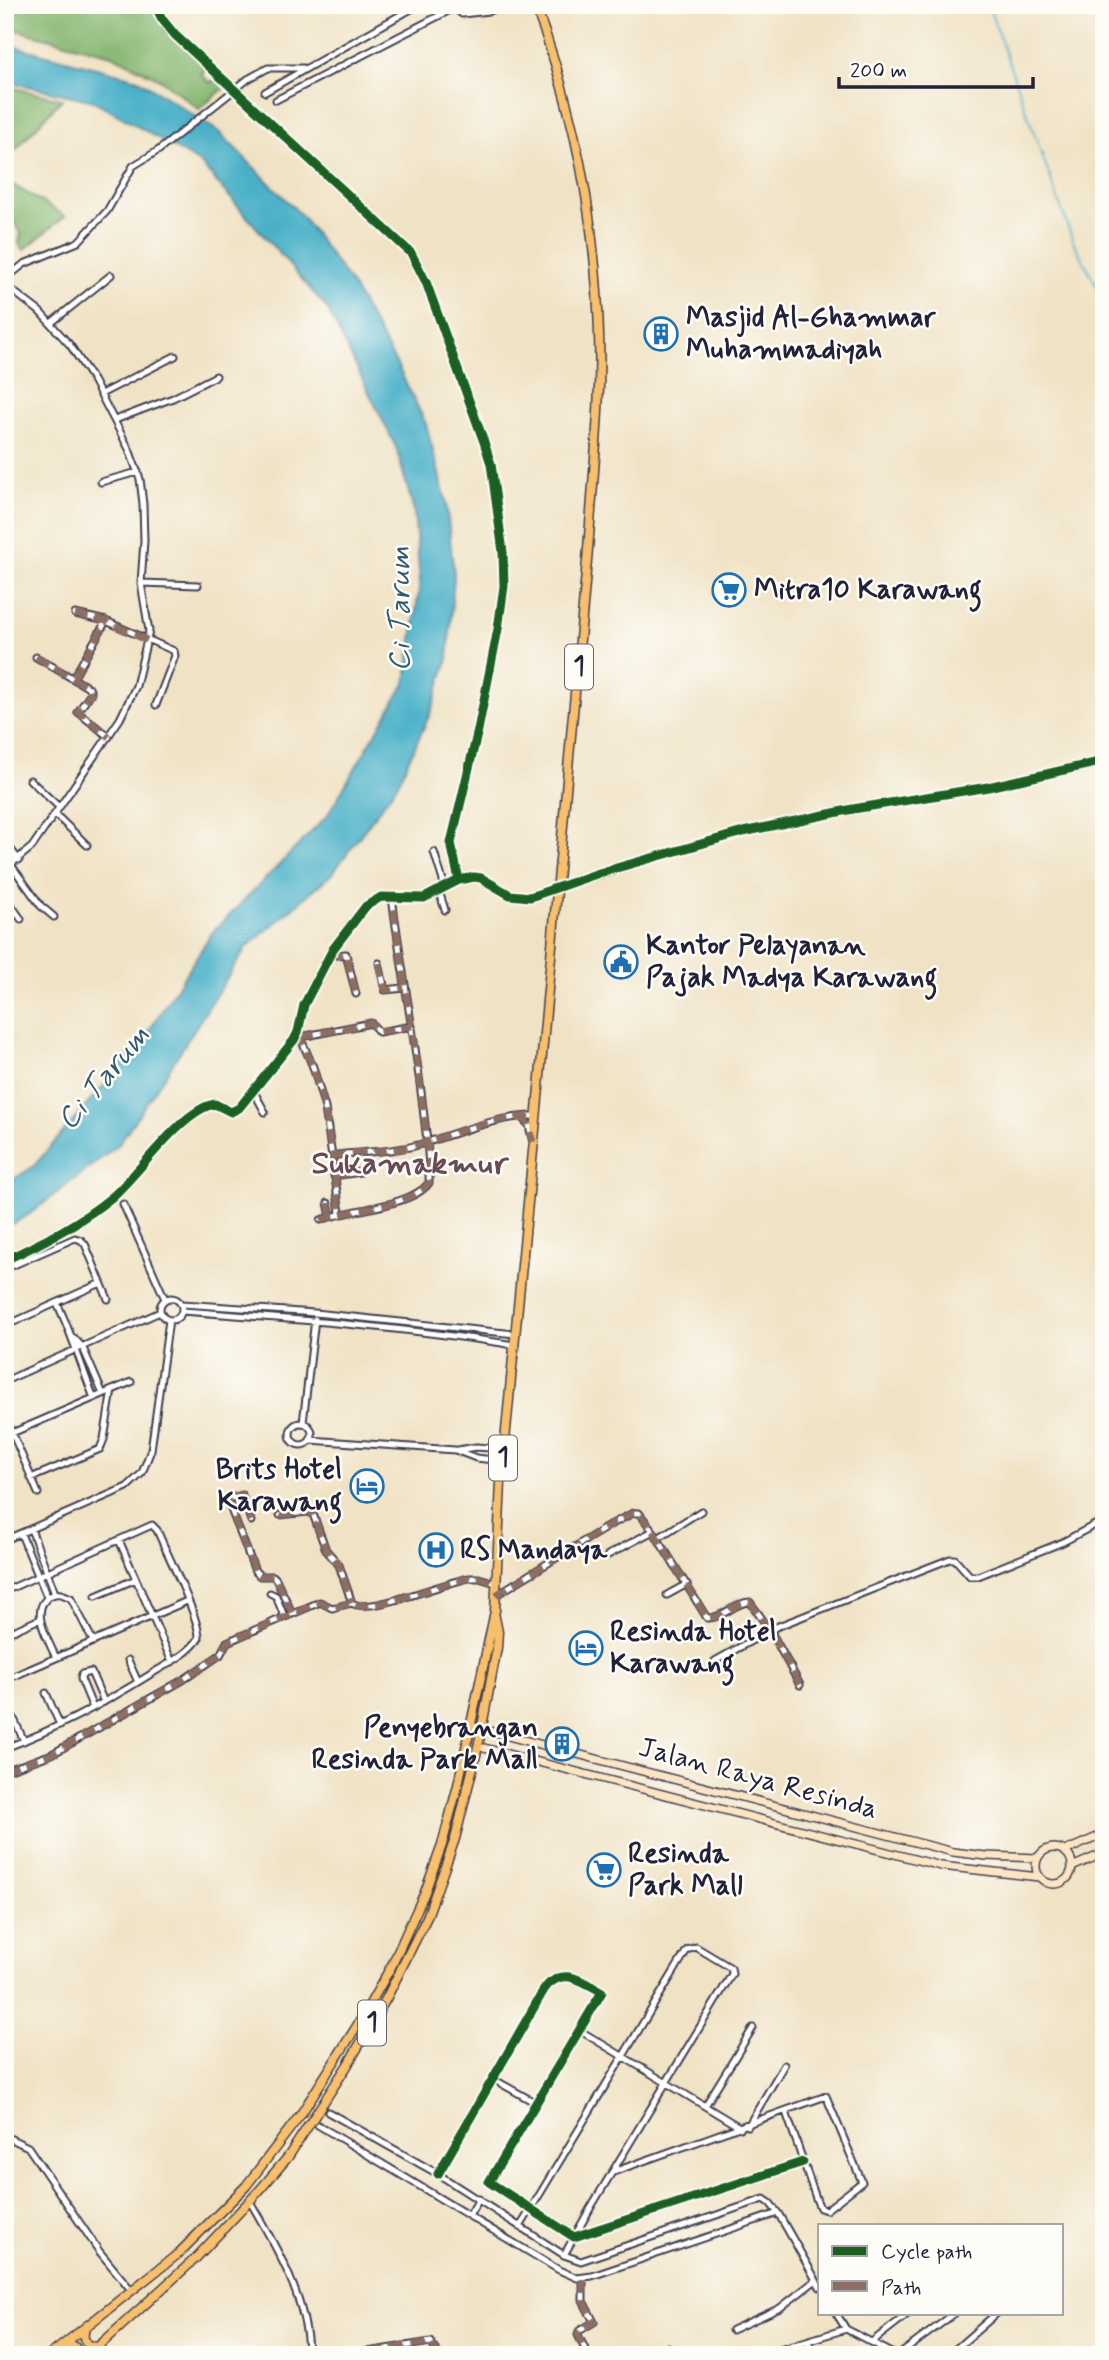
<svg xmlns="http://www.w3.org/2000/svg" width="1109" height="2360" font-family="Mynerve,sans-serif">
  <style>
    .forest { fill: #89b872; stroke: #566d56; stroke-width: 2 }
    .water { fill: #49b0c8; stroke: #366982; stroke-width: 2 }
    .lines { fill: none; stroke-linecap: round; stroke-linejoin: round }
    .stream { stroke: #49b0c8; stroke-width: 2 }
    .street-casing { stroke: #413f50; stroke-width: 9 }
    .secondary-casing { stroke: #413f50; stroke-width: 10 }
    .primary-casing { stroke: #413f50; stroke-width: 11 }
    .street { stroke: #fff; stroke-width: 5 }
    .secondary { stroke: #fce5c4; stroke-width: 7 }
    .primary { stroke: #f8bf6c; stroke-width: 8 }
    .street-bridge-casing { stroke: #413f50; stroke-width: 9; stroke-linecap: butt }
    .street-bridge { stroke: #fff; stroke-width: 5 }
    .quiet { stroke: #8d6e63; stroke-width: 7; stroke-dasharray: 14 7; stroke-linecap: butt }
    .cycleway-casing { stroke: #fdfcf7; stroke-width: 13 }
    .cycleway { stroke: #1b5e20; stroke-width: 9 }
    .labels { text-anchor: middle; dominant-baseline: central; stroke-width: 5; stroke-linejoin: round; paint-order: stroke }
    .shield { fill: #fdfcf7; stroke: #646373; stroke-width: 2 }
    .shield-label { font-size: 26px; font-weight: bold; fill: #22223b }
    .poi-label { font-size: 28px; font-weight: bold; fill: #22223b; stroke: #fdfcf7; text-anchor: start }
    .street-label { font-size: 28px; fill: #22223b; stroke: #fdfcf7 }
    .water-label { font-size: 30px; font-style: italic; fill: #325b73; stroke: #fdfcf7 }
    .quarter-label { font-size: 32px; font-weight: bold; fill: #694a55; stroke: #fdfcf7 }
  </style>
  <rect width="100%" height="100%" fill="#fdfcf7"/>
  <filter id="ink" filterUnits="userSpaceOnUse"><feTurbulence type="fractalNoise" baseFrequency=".0143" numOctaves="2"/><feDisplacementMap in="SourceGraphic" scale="14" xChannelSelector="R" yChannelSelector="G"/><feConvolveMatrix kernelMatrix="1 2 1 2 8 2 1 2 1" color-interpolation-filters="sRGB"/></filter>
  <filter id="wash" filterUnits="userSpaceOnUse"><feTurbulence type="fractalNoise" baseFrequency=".00686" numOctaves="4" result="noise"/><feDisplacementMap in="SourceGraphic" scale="28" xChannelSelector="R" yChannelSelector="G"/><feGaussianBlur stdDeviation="1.57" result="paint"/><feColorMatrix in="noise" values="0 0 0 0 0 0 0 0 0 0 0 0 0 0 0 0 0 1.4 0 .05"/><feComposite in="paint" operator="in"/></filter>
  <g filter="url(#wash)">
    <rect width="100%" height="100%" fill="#f0e2c4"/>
    <path class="forest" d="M5,5H151L169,32L207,67L201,74L210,83L217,76L227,86L199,109L160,79L112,55L5,27Z
      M5,86L62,99L5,161Z
      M5,180L65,216L24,250L19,243L21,234L14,222L5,224Z"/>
    <path class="water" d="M5,44L138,79L219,132L302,216L352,285L398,367L426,424L446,501L454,575L448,659L431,712L397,785L332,874L246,948L166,1074L118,1145L30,1214L5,1228V1185L34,1166L143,1040L212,933L327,816L406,682L420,582L414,511L396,447L327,308L200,163L94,101L5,81Z"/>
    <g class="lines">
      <path class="stream" d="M988,5L1073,241L1104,299
        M1104,947L1102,950L1104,964"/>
    </g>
  </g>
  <g filter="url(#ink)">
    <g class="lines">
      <defs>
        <path id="street" d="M155,5L162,19L175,35L411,253L426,282L484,442L491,464L503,552L504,586L498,629L478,730L451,843L459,880
          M454,7L462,14L489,11L507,5
          M248,79L268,68H303
          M265,92L418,5
          M276,100L454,8
          M5,279L24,264L78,242L107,211L133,166L159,150
          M5,285L39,311L70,345L93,380L129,449L140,479L143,504L144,541L141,583L149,631L136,686L120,719L32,847L5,869
          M51,323L111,275
          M101,394L175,356
          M115,420L173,398L216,376
          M101,482L138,472
          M141,583L198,585
          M75,614L106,621L174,651L175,656L156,705
          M36,657L89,688L91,693L78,712L109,737
          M74,677L106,621
          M30,780L59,807
          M55,814L87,845
          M5,842L19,860
          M434,852L445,887
          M11,865L41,906L54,917
          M439,891L445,910
          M5,896L21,919
          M329,956L346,954L356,994
          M379,963L385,990L404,988
          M298,1032L313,1067L325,1108L340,1213
          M301,1037L371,1023L379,1032L412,1026
          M254,1092L265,1112
          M521,1117L529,1125L532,1139
          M331,1156C359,1151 390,1153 418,1145C456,1134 495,1116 535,1116
          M334,1176L360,1172
          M328,1203L331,1216
          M123,1204L165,1299
          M321,1220C349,1209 411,1207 429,1183C430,1158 426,1133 423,1108C415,1037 401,968 392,897
          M5,1260C43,1243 80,1223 112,1197C139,1174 182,1109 215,1104L231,1112L239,1108L294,1040C300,1029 299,1016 304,1004C315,978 353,904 382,897C396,894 411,902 425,897C442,892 459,872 479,878C488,880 495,886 503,891C521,903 540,895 559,887
          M5,1269L75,1238L81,1240L85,1244L108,1299
          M160 1309a11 11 0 1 1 22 0a11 11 0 1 1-22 0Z
          M57,1303C72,1334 81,1366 94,1398
          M182,1304L315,1313L515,1334
          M182,1311C293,1319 404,1327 514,1345
          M5,1326L101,1283
          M74,1338L83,1348L103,1394
          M5,1381L160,1312
          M5,1416L38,1493
          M290 1434a11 11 0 1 1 22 0a11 11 0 1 1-22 0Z
          M303,1423L315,1319
          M12,1433L131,1382
          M310,1440L455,1450L476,1458L503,1461
          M458,1450L476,1447L504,1449
          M31,1478L100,1449L104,1439L112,1390
          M280,1515L308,1512L313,1514L326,1550L339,1565L352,1603
          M251,1521L242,1495L227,1499L255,1571L260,1576H273L276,1579L292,1613
          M31,1529L55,1593
          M21,1534L47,1597
          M658,1538L701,1511
          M5,1540L127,1487L142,1473L151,1450L169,1320
          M119,1540L172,1662
          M608,1555L653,1531
          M5,1591L152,1525L157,1530C167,1554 199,1616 199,1638C189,1654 167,1664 151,1674C105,1703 57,1729 5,1748
          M270,1593L276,1596L284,1616
          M496,1595L612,1524L633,1513H639L653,1531L707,1618C722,1619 735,1602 750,1602L770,1630L800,1685
          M667,1595L687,1584
          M96,1596L136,1579
          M6,1634L40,1619
          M56,1658C49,1641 28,1609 50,1596C57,1591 64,1595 71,1598L93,1641
          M128,1660L138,1682
          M715,1661L776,1627L950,1559H955L970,1576H978L1063,1542L1104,1520
          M5,1680L187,1601
          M46,1693L60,1725
          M5,1699L24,1741
          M93,1708L81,1679L82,1674L91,1672L104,1702
          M5,1771L52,1754L183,1680L220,1655L227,1642L320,1602L332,1608L352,1603C367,1615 446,1582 469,1578H479L496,1583
          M579,2030L741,2128
          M493,2079L536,2103
          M705,2106L753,2028
          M328,2112L438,2174L564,2255L581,2261L764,2199L770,2203L778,2213L820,2287
          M318,2125L559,2270L577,2278L592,2276L778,2213
          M748,2126L784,2065
          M5,2136L28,2147L99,2251L132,2291
          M613,2172L826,2096L862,2182L826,2210L820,2208L817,2201L786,2112
          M438,2174L545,1988C563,1966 582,1981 602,1992L489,2182L574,2237L803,2162
          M252,2205C278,2250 308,2302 308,2355
          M469,2216L479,2199
          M520,2227L687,1950L696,1947L731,1968L732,1974L591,2207L564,2255
          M583,2279V2301L594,2322L579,2331L578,2335L588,2355
          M836,2313L846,2329
          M732,2330L780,2308L816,2280
          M808,2341L814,2355
          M873,2341L909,2313
          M668,2347L671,2355
          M308,2351L360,2353L431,2342L438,2355
          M760,2355L846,2329L896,2355
          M899,2355L955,2313
          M949,2355L997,2313"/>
        <path id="secondary" d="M559,887L700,844L790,821L988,787L1104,761
          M470,1726L953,1852L986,1856L1037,1858
          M484,1748L941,1866L1039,1877
          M1036 1866a18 18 0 1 1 36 0a18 18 0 1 1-36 0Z
          M1065,1851L1104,1834
          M1072,1867L1104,1853"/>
        <path id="primary" d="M86,2326C81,2338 84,2346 98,2347
          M62,2347L72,2345L75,2347L79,2355
          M50,2355L178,2254L246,2186L301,2114L362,2018L392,1965L425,1892L442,1845L458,1785L495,1611L501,1482C522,1263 544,1045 563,826C572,717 584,608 592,498C596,444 601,389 599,334C596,221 575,111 535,5
          M89,2355L195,2259L258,2192L288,2157L347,2066L386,1999L427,1917L455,1839L478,1747L497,1648L498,1632L495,1617"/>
      </defs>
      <use href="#street" class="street-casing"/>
      <use href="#secondary" class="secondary-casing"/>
      <use href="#primary" class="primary-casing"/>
      <use href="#street" class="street"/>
      <use href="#secondary" class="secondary"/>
      <use href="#primary" class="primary"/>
      <defs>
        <path id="street-bridge" d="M159,150L248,79"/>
      </defs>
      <use href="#street-bridge" class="street-bridge-casing"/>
      <use href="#street-bridge" class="street-bridge"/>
      <path class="quiet" d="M75,614L106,621L149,641
        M36,657L89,688L91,693L78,712L109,737
        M74,677L106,621
        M329,956L346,954L356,994
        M379,963L385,990L404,988
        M298,1032L313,1067L325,1108L340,1213
        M301,1037L371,1023L379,1032L412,1026
        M518,1117L526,1120L533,1142
        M331,1156C359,1151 390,1153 418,1145C456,1134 495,1116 535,1116
        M334,1176L360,1172
        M328,1203L331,1216
        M321,1220C349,1209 411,1207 429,1183C430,1158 426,1133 423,1108C415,1037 401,968 392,897
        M280,1515L308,1512L313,1514L326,1550L339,1565L352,1603
        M251,1521L242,1495L227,1499L255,1571L260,1576H273L276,1579L292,1613
        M496,1595L612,1524L633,1513H639L653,1531L707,1618C722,1619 735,1602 750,1602L770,1630L800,1685
        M5,1771L52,1754L183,1680L220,1655L227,1642L320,1602L332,1608L352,1603C367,1615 446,1582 469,1578H479L496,1583
        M583,2279V2301L594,2322L579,2331L578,2335L588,2355
        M308,2351L360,2353L431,2342L438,2355"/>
      <defs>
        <path id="cycleway" d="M155,5L162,19L175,35L411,253L426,282L484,442L491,464L503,552L504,586L498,629L478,730L451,843L459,880
          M5,1260C43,1243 80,1223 112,1197C139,1174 182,1109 215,1104L231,1112L239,1108L294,1040L298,1032L304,1005L333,949L366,906L381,897L424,898L459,880L474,877L481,878L510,895L530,897L599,873L743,832L853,809L988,787L1104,761
          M438,2174L545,1988C563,1966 582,1981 602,1992L489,2182L574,2237L803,2162"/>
      </defs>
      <use href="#cycleway" class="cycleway-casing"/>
      <use href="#cycleway" class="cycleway"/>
    </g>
  </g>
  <defs>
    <symbol id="building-ring" viewBox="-11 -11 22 22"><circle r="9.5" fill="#fdfcf7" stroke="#1f6fb2" stroke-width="1.5"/><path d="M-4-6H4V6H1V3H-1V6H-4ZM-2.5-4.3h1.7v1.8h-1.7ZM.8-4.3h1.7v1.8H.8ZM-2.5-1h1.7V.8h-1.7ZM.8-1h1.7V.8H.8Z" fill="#1f6fb2"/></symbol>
    <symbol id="supermarket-ring" viewBox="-11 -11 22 22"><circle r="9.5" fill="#fdfcf7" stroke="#1f6fb2" stroke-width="1.5"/><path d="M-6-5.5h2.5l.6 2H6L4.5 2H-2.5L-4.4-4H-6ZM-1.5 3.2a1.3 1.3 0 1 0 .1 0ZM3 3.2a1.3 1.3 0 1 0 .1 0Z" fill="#1f6fb2"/></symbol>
    <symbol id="civic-ring" viewBox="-11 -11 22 22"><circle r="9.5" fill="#fdfcf7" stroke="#1f6fb2" stroke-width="1.5"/><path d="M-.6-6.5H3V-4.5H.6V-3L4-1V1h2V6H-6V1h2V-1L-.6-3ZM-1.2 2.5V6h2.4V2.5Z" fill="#1f6fb2"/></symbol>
    <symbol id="hotel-ring" viewBox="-11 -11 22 22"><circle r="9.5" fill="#fdfcf7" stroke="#1f6fb2" stroke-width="1.5"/><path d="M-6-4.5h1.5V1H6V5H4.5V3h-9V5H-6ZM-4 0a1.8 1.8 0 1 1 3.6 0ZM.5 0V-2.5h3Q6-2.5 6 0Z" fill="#1f6fb2"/></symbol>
    <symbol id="hospital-ring" viewBox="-11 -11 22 22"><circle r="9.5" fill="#fdfcf7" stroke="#1f6fb2" stroke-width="1.5"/><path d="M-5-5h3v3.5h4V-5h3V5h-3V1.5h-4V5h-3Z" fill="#1f6fb2"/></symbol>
  </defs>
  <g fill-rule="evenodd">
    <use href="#building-ring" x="642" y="315" width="38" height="38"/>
    <use href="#supermarket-ring" x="710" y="571" width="38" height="38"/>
    <use href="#civic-ring" x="602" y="943" width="38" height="38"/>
    <use href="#hotel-ring" x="348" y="1467" width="38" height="38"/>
    <use href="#hospital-ring" x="417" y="1531" width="38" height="38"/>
    <use href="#hotel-ring" x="567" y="1629" width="38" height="38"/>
    <use href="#building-ring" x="543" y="1725" width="38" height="38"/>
    <use href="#supermarket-ring" x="585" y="1851" width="38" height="38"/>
  </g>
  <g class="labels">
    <g class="shield">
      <rect x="565" y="644.5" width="28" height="45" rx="5"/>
      <rect x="489" y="1435.5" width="28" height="45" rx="5"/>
      <rect x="358" y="2000.5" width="28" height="45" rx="5"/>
    </g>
    <g class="shield-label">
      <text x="579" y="667">1</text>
      <text x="503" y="1458">1</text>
      <text x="372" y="2023">1</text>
    </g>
    <g class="poi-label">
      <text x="686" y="318">Masjid Al-Ghammar<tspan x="686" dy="32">Muhammadiyah</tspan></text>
      <text x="754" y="590">Mitra10 Karawang</text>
      <text x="646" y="946">Kantor Pelayanan<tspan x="646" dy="32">Pajak Madya Karawang</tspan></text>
      <text x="342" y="1470" text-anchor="end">Brits Hotel<tspan x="342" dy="32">Karawang</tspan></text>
      <text x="460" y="1550">RS Mandaya</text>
      <text x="610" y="1632">Resinda Hotel<tspan x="610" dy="32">Karawang</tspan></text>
      <text x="538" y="1728" text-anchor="end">Penyebrangan<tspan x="538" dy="32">Resinda Park Mall</tspan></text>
      <text x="628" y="1854">Resinda<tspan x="628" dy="32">Park Mall</tspan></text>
    </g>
    <g class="street-label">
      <text transform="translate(758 1779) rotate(15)">Jalan Raya Resinda</text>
    </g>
    <g class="water-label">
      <text transform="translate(400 609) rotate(-90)">Ci Tarum</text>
      <text transform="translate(104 1078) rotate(-50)">Ci Tarum</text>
    </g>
    <g class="quarter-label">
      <text x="410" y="1164">Sukamakmur</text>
    </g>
  </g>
  <rect width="1109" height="2360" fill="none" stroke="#fdfcf7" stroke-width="28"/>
  <rect x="818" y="2224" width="245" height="91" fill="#fdfcf7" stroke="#a5a5ac" stroke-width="2"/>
  <rect x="832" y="2246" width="35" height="10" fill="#1b5e20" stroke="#a5a5ac" stroke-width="2"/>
  <text x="881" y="2258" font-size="21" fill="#22223b">Cycle path</text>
  <rect x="832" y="2281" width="35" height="10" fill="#8d6e63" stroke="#a5a5ac" stroke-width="2"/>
  <text x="881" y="2294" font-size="21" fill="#22223b">Path</text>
  <path d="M839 77v10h194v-10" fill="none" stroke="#22223b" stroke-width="3.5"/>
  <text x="850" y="77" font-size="21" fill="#22223b" stroke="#fdfcf7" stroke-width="5" paint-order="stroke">200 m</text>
</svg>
